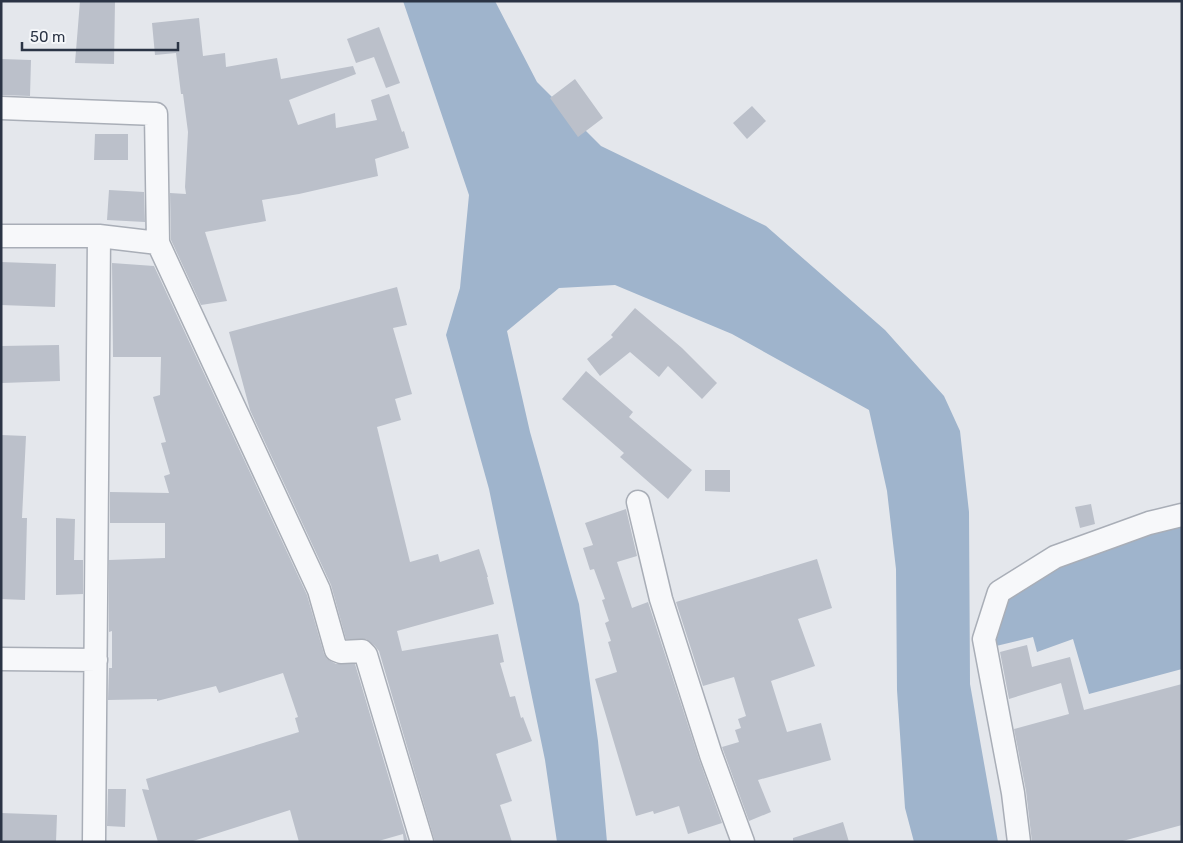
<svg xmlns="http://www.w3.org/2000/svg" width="1183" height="843" font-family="Rubik,sans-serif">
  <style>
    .water { fill: #9fb4cc }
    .building { fill: #bbc0ca }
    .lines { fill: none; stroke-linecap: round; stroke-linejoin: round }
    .street-casing { stroke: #a9aeb7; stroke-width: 25 }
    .street { stroke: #f7f8fa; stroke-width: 22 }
  </style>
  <rect width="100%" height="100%" fill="#e4e7ec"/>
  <path class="water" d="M403,1H495L537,82L601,146L766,226L885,330L944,396L960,431L969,512L970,684L998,842H914L905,808L897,690L896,569L887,491L869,410L732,334L615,285L559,288L507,331L530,432L579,604L598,741L607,842H557L545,760L489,489L446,335L460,288L469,195Z
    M1182,523V669L1089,694L1073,639L1037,652L1033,637L992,647L1003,600L1061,565Z"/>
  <path class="building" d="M80,1H115L114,64L75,63Z
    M199,18L203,56L225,53L226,67L277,58L281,79L353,66L356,74L289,100L298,125L335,113L336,128L377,120L371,100L389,94L402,132L404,131L409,148L375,159L378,176L299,194L262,200L266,221L205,232L227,301L201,305L171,240L170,193L186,194L185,187L188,132L183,94H181L176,53L155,55L152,23Z
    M379,27L400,83L386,88L374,57L356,63L347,39Z
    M1,59L31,60L30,96L1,95Z
    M575,79L603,118L578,137L550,98Z
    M752,106L766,121L747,139L733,123Z
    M95,134H128V160H94Z
    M109,190L144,192L145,222L107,220Z
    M1,262L56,264L55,307L1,305Z
    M112,263L154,266L307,595L324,654L327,659L336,664H355L408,842H404L403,834L375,842H299L290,810L190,842H158L142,789L149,790L146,779L299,732L295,718L298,717L283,673L219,693L216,686L157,701V699L108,700L109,668H112V631L109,632V560L165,558V523H110V492L169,493L164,476L170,474L161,443L166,442L153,397L160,395L161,357H113Z
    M397,287L407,325L393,328L412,394L395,399L401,420L377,427L410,562L438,554L440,562L479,549L488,577H487L494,604L397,631L402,651L498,634L504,662L500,663L510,697L515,696L521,718L523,717L532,741L496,754L512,801L500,805L512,842H435L379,651L375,646L366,639H346L331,585L250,410L229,332Z
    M635,308L682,348L717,383L702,399L668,366L659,377L630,352L600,376L587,359L613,337L611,335Z
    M59,345L60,381L2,383L1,346Z
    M586,371L633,412L629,417L692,470L668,499L620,457L624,453L562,399Z
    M1,435L26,436L22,518H27L25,600L1,599Z
    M705,470H730V492L705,491Z
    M1091,504L1095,524L1080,528L1075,507Z
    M626,509L637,556L617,562L632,608L648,602L699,759L722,823L688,834L679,806L654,814L653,811L636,816L595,679L617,672L608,642L611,641L605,623L609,621L602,600L605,599L594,569L590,570L583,548L593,545L585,523Z
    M56,518L75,519L74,560H83V594L56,595Z
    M817,559L832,608L798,619L815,666L771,681L787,732L821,723L831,760L758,780L771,812L749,821L722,747L739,742L735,730L741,728L738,719L746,716L734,677L703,686L676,602Z
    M1027,645L1032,667L1070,657L1084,710L1182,684V825L1119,842H1032L1026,791L1014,729L1069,714L1061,683L1009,699L1000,652Z
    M108,789H126L125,827L107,826Z
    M1,813L57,815L56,842H1Z
    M843,822L849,842H793V838Z"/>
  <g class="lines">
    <defs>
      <path id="street" d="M1,108L156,114L158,243L319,590L336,650L341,652L362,651L366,655L422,842
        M1,236H99L158,243
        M638,502L661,599L711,755L743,842
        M1,659L96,660
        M94,842L99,236
        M1019,842L1013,793L984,639L999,592L1055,557L1149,523L1182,515"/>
    </defs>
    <use href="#street" class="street-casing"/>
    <use href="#street" class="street"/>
  </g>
  <rect width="1183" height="843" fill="none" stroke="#2b3445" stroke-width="5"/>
  <path d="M22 42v8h156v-8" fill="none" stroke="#2b3445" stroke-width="2.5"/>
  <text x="30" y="42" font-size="15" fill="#2b3445" stroke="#f4f6f9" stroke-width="4" paint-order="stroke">50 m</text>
</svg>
